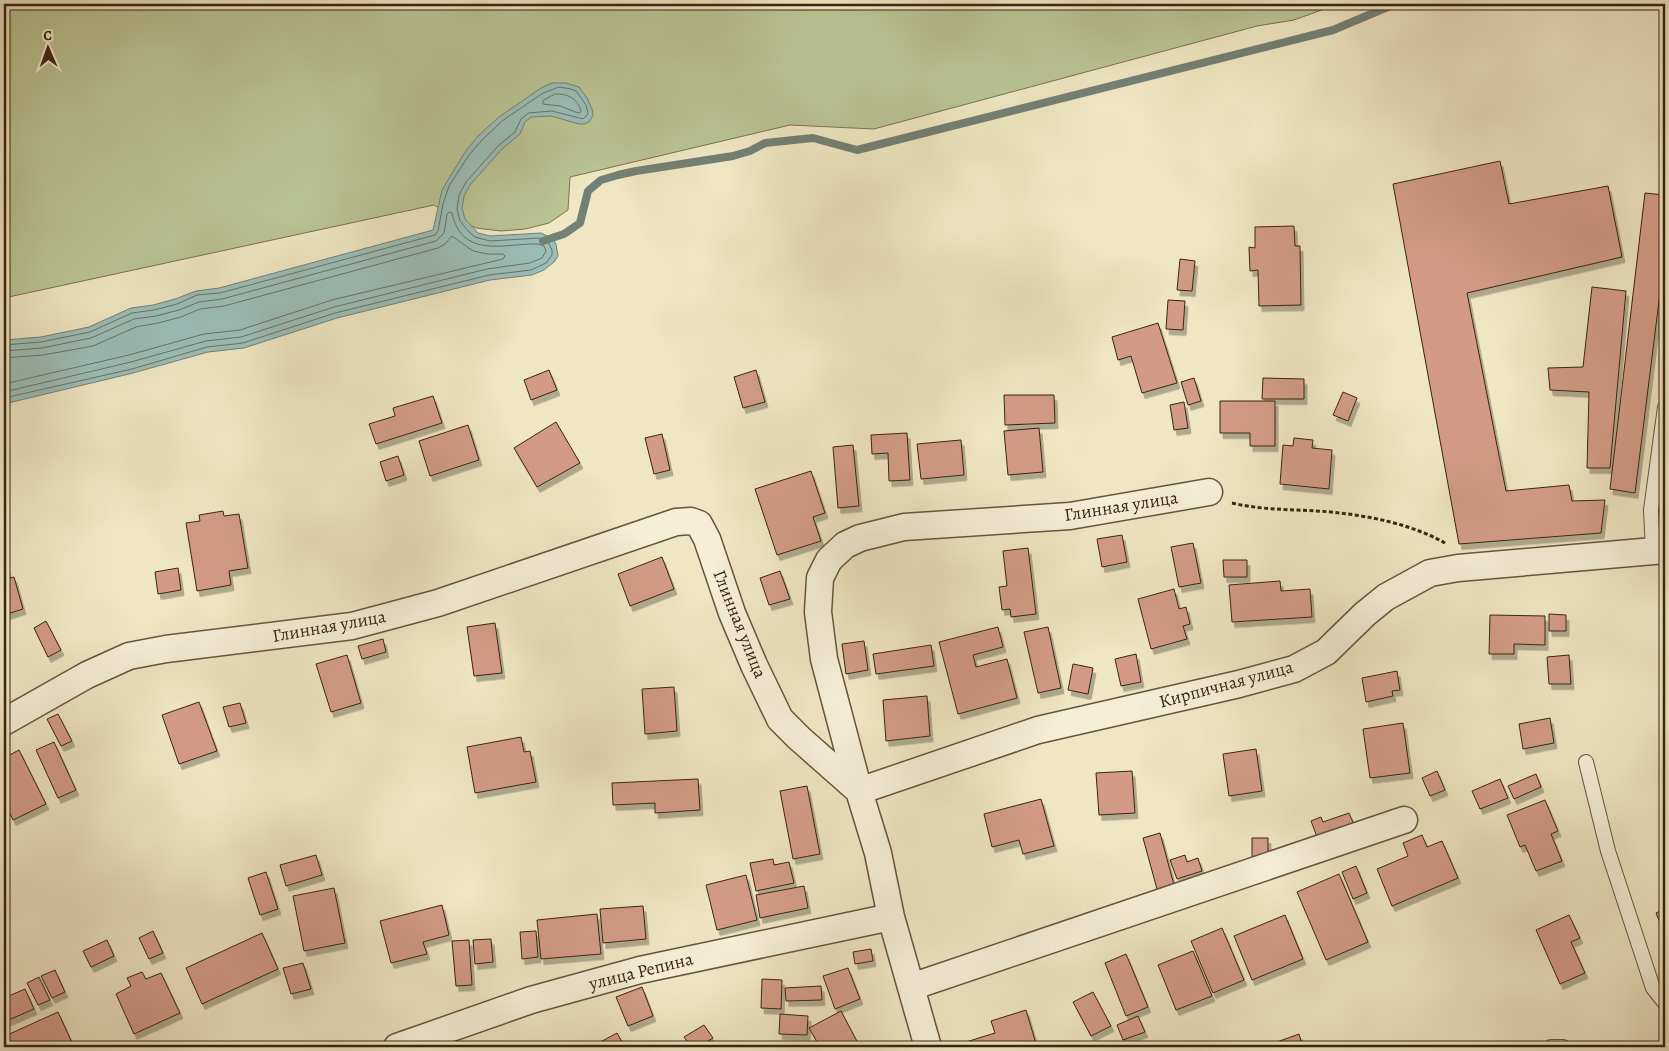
<svg xmlns="http://www.w3.org/2000/svg" width="1669" height="1051" font-family="Alegreya,serif">
  <style>
    .green { fill: #bac493; stroke: #7a7452 }
    .water { fill: #9abeb8; stroke: #738075 }
    .lines { fill: none; stroke-linecap: round; stroke-linejoin: round }
    .shore { stroke: #6a7164; stroke-width: 1 }
    .stream { stroke: #738075; stroke-width: 8 }
    .building { fill: #d39b87; stroke: #392411; filter: url(#shadow) }
    .lane-casing { stroke: #66543e; stroke-width: 16 }
    .street-casing { stroke: #66543e; stroke-width: 29 }
    .path { stroke: #392411; stroke-width: 3; stroke-dasharray: 4 2.5; stroke-linecap: butt }
    .lane { stroke: #f5efd8; stroke-width: 14 }
    .street { stroke: #f5efd8; stroke-width: 26 }
    .labels { text-anchor: middle; dominant-baseline: central; stroke-width: 4; stroke-linejoin: round; paint-order: stroke }
    .street-label { font-size: 18px; fill: #392411; stroke: #f5efd8 }
  </style>
  <defs>
    <filter id="shadow"><feDropShadow dx="3" dy="5.5" stdDeviation="0" flood-color="#0004"/></filter>
  </defs>
  <rect width="100%" height="100%" fill="#efe6c3"/>
  <filter id="stains"><feTurbulence type="fractalNoise" baseFrequency=".004" numOctaves="4"/><feColorMatrix values="0 0 0 0 .2 0 0 0 0 .09 0 0 0 0 .02 0 0 0 .5 -.17"/></filter>
  <radialGradient id="worn" r=".72"><stop offset=".6" stop-color="#630" stop-opacity="0"/><stop offset="1" stop-color="#630" stop-opacity=".3"/></radialGradient>
  <path class="green" d="M4,4H1338L1294,20L1257,26L874,129L790,125L570,177L568,210L549,223L525,229L501,231L476,228L434,205L4,298Z"/>
  <path class="water" d="M552,83H566L579,87L587,98L592,109L593,115L590,121L585,124H579L551,116L531,117L525,122L520,134L502,149L470,185L464,196L462,208L465,219L478,233L490,236L541,233L552,238L556,244L558,256L554,262L544,270L532,275L490,280L337,318L244,348L208,352L133,373L4,404V340L41,337L89,327L131,308L153,305L175,299L196,291L219,288L433,230L442,190L465,152L478,136L499,117L541,88Z"/>
  <g class="lines">
    <path class="shore" d="M555,94C567,93 579,99 581,112L578,113L560,106L543,104V101Z
      M4,345L41,342L90,332L132,313L154,310L177,304L197,295L220,293L435,235L438,231L443,204L449,186L469,155L482,140L502,121L543,93L559,87L571,89L576,91L586,105L588,114L583,119L552,111L528,113L521,119L515,132L498,146L466,182L459,195L457,209L460,221L469,232L475,237L490,241L540,238L548,242L552,250V255L546,263L531,270L489,275L335,313L243,343L207,347L132,369L4,398
      M4,351L42,348L91,338L134,319L156,316L179,310L199,302L222,299L436,241L444,233L447,214L449,212L452,213C462,260 506,243 538,244L544,246L546,251L542,258L530,263L487,269L334,307L241,337L206,341L131,362L4,392
      M4,358L43,355L93,346L136,327L158,323L181,317L200,309L224,306L438,248L445,244L452,236L473,251L488,254H503L505,256L503,259L332,300L240,330L204,334L129,355L4,384"/>
    <path class="stream" d="M543,241L564,234L580,223L588,191L601,180L618,175L636,171L733,156L750,151L765,143L813,138L857,150L1333,30L1395,4"/>
  </g>
  <path class="building" d="M1500,161L1509,204L1608,186L1622,257L1467,293L1506,491L1569,485L1572,501L1605,500L1601,533L1459,544L1393,184Z
    M1645,193L1665,195V253L1635,493L1610,489Z
    M1294,226L1295,246H1300L1301,305L1259,306L1258,270L1250,271L1249,247L1255,248V227Z
    M1180,259L1195,261L1192,291L1177,290Z
    M1592,287L1626,291L1610,468H1587L1589,392L1550,390L1548,368L1583,367Z
    M1168,300L1185,301L1183,330L1166,329Z
    M1158,323L1177,383L1142,393L1131,356L1118,360L1112,337Z
    M549,370L557,390L531,400L524,380Z
    M756,370L765,402L743,408L734,377Z
    M1194,378L1201,401L1188,405L1181,382Z
    M1263,378L1304,379V399H1262Z
    M1343,392L1357,398L1348,421L1333,415Z
    M1004,395H1054L1055,423L1005,425Z
    M433,396L442,423L376,444L369,424L395,416L393,408Z
    M1220,401H1275V446H1250V433H1220Z
    M1184,402L1188,428L1174,430L1170,405Z
    M556,422L580,463L537,487L514,448Z
    M468,425L479,460L430,476L419,441Z
    M1039,428L1043,472L1008,475L1004,431Z
    M907,433L910,480L889,481L888,453L872,454L871,435Z
    M662,434L670,470L654,474L645,438Z
    M1294,438L1313,440L1312,448L1332,450L1329,489L1280,484L1283,445L1293,446Z
    M961,440L964,475L921,479L917,444Z
    M853,445L859,506L838,508L833,447Z
    M398,456L404,475L386,481L380,462Z
    M811,471L825,513L813,517L821,541L777,555L755,489Z
    M223,511L224,516L239,514L248,568L229,571L231,585L197,591L186,523L200,521L199,515Z
    M1122,535L1127,562L1102,567L1097,539Z
    M1193,543L1201,583L1179,587L1171,547Z
    M1028,548L1036,614L1011,617L1010,609L1002,610L999,587L1007,586L1003,551Z
    M4,557L9,575L4,576Z
    M662,557L674,589L630,606L618,574Z
    M1223,560H1247V577H1224Z
    M178,568L181,590L158,594L155,572Z
    M780,571L790,599L769,605L760,578Z
    M14,577L23,609L4,615V580Z
    M1280,581L1281,591L1310,589L1312,617L1232,622L1229,585Z
    M1174,589L1179,609L1186,607L1190,624L1183,626L1187,639L1151,649L1138,599Z
    M1549,614L1566,615V631H1549Z
    M1490,615L1545,616V645L1514,644V654H1489Z
    M46,621L61,650L48,657L34,628Z
    M495,623L502,673L474,676L467,627Z
    M998,627L1003,647L973,655L976,667L1007,659L1017,698L958,714L939,642Z
    M1048,627L1061,688L1038,693L1024,632Z
    M383,639L386,652L362,659L358,646Z
    M864,641L868,670L846,674L842,644Z
    M931,645L934,666L876,674L873,654Z
    M1136,654L1141,682L1121,686L1115,659Z
    M347,655L361,703L331,712L316,664Z
    M1569,655L1571,684H1549L1547,657Z
    M1073,664L1093,668L1088,694L1068,690Z
    M1397,671L1400,690L1392,691L1393,696L1366,702L1362,678Z
    M674,687L677,731L645,734L642,689Z
    M927,696L930,736L886,741L883,700Z
    M199,702L217,751L179,764L162,715Z
    M240,703L246,723L229,727L223,707Z
    M58,714L72,741L61,746L47,719Z
    M1550,718L1554,743L1523,749L1519,724Z
    M1403,723L1410,773L1370,778L1363,729Z
    M521,737L524,752L530,751L536,782L475,793L467,747Z
    M54,742L76,790L58,798L36,750Z
    M1256,749L1262,791L1229,796L1223,754Z
    M19,750L46,804L13,820L4,801V758Z
    M1132,771L1135,813L1099,815L1096,773Z
    M1437,771L1445,790L1430,796L1422,778Z
    M1536,774L1541,787L1514,799L1508,786Z
    M698,779L700,810L655,813V803L613,805L612,783Z
    M1500,779L1508,798L1480,809L1472,791Z
    M807,786L820,854L793,859L780,791Z
    M1041,799L1054,846L1023,854L1019,840L992,847L984,814Z
    M1545,800L1558,831L1551,834L1562,861L1536,871L1525,845L1520,847L1507,815Z
    M1349,813L1355,827L1319,842L1311,821L1321,817L1323,822Z
    M1160,833L1174,885L1157,889L1143,838Z
    M1422,835L1427,847L1442,841L1458,878L1392,906L1377,869L1408,856L1403,843Z
    M1252,838H1268V861H1252Z
    M316,855L322,875L286,886L280,865Z
    M1185,855L1187,862L1198,858L1202,871L1177,879L1170,860Z
    M773,859L774,865L789,862L794,883L756,891L750,863Z
    M1356,866L1367,893L1353,899L1342,872Z
    M266,872L278,909L260,915L248,878Z
    M1339,874L1368,942L1326,960L1297,892Z
    M746,875L757,920L717,930L706,885Z
    M804,886L808,908L760,918L756,895Z
    M334,888L345,943L304,951L293,896Z
    M442,905L449,935L423,942L427,954L391,963L380,921Z
    M643,906L646,939L603,943L600,909Z
    M1665,909V935L1656,913Z
    M597,914L601,954L541,959L537,920Z
    M1285,915L1303,959L1252,980L1234,936Z
    M1569,915L1580,938L1571,942L1585,973L1560,984L1536,930Z
    M1222,928L1244,980L1213,993L1191,941Z
    M153,931L163,953L149,959L139,938Z
    M536,931L538,957L522,959L520,932Z
    M262,933L278,969L202,1004L186,968Z
    M491,939L493,962L475,964L473,940Z
    M107,940L114,956L91,967L83,951Z
    M469,940L472,985L456,986L452,941Z
    M871,949L873,961L855,964L853,952Z
    M1193,951L1212,996L1176,1010L1158,965Z
    M1126,954L1148,1007L1126,1016L1105,963Z
    M303,963L311,989L291,994L283,968Z
    M848,968L860,999L835,1009L823,976Z
    M55,970L65,992L52,998L41,976Z
    M142,972L146,979L161,973L180,1013L134,1034L116,994L131,986L127,978Z
    M39,977L50,1000L38,1005L27,983Z
    M762,979L782,980L781,1009L761,1008Z
    M821,986L822,1000L786,1001L785,988Z
    M642,987L653,1016L628,1026L616,997Z
    M25,989L34,1009L4,1022V998Z
    M1093,992L1111,1026L1091,1036L1073,1002Z
    M1026,1010L1037,1047H968L966,1042L995,1033L991,1021Z
    M841,1011L860,1047H820L809,1028Z
    M58,1012L74,1047H11L5,1036Z
    M780,1014L808,1016L807,1035L779,1034Z
    M1138,1016L1145,1032L1123,1040L1117,1025Z
    M704,1025L713,1038L698,1047H691L684,1037Z
    M617,1033L625,1047H591Z
    M1299,1034L1303,1047H1279L1277,1042Z"/>
  <g class="lines">
    <defs>
      <path id="lane" d="M1653,551L1651,510L1665,407
        M1586,762L1608,851L1653,988L1665,1003
        M1551,1047H1563"/>
      <path id="street" d="M4,722L87,675L129,656L166,649L352,626L438,603L676,522L691,521L699,524L707,539L732,613L754,665L780,719L799,738L859,791
        M859,791L1038,730L1239,684L1294,669L1326,652L1365,614L1386,597L1430,573L1458,568L1665,550
        M911,987L1404,820
        M397,1047L531,1000L640,970L891,917
        M928,1047L891,917L878,853L859,791L824,659L818,612L820,578L829,560L845,545L860,538L904,527L1070,516L1209,492"/>
    </defs>
    <use href="#lane" class="lane-casing"/>
    <use href="#street" class="street-casing"/>
    <path class="path" d="M1232,503C1266,511 1297,509 1331,512C1370,516 1411,524 1445,543"/>
    <use href="#lane" class="lane"/>
    <use href="#street" class="street"/>
  </g>
  <g class="labels">
    <g class="street-label">
      <text transform="translate(1121 506) rotate(-9)">Глинная улица</text>
      <text transform="translate(740 624) rotate(68)">Глинная улица</text>
      <text transform="translate(329 626) rotate(-10)">Глинная улица</text>
      <text transform="translate(1226 684) rotate(-15)">Кирпичная улица</text>
      <text transform="translate(641 971) rotate(-14)">улица Репина</text>
    </g>
  </g>
  <rect width="1669" height="1051" fill="none" stroke="#efe6c3" stroke-width="20"/>
  <rect x="5" y="5" width="1659" height="1041" fill="none" stroke="#392411" stroke-width="2.5"/>
  <rect x="10" y="10" width="1649" height="1031" fill="none" stroke="#392411"/>
  <g transform="translate(48 48) rotate(358)" stroke="#f5efd8" stroke-width="4" paint-order="stroke">
  <path d="M0-4L9 19L0 12L-9 19Z" fill="#392411"/>
  <text y="-8" font-size="14" font-weight="bold" text-anchor="middle" fill="#392411">С</text>
  </g>
  <rect width="100%" height="100%" filter="url(#stains)"/>
  <rect width="100%" height="100%" fill="url(#worn)"/>
</svg>
